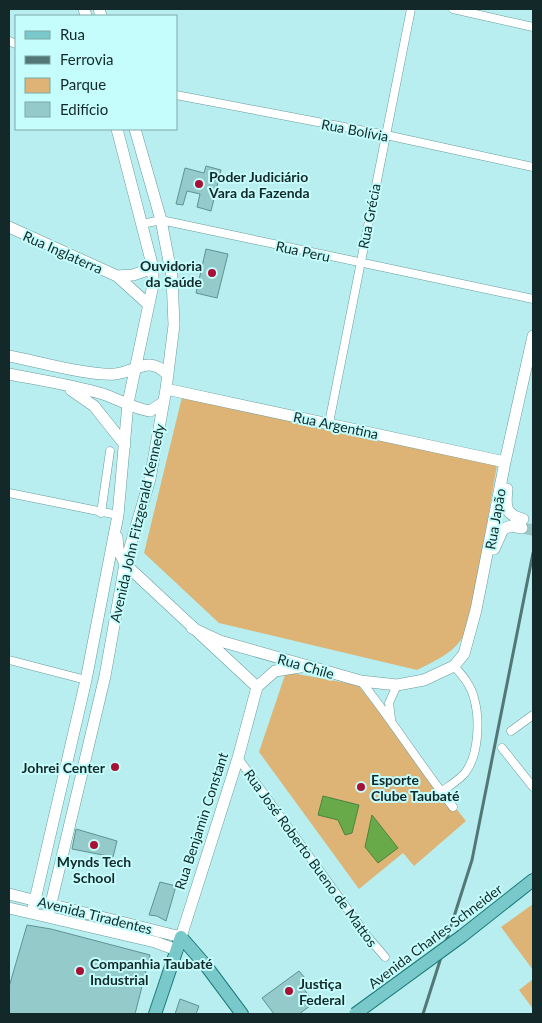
<svg xmlns="http://www.w3.org/2000/svg" width="542" height="1023" font-family="Lato,sans-serif">
  <style>
    .green { fill: #ddb476 }
    .water { fill: #68a94a; stroke: #4e8340 }
    .building { fill: #95caca; stroke: #5f9293 }
    .lines { fill: none; stroke-linecap: round; stroke-linejoin: round }
    .secondary-tunnel { stroke: #97c7c7; stroke-width: 11; stroke-dasharray: 11 5.5; stroke-linecap: butt }
    .street-casing { stroke: #689c9c; stroke-width: 9 }
    .secondary-casing { stroke: #689c9c; stroke-width: 12 }
    .primary-casing { stroke: #1c7a7b; stroke-width: 14 }
    .street { stroke: #fff; stroke-width: 8 }
    .secondary { stroke: #fff; stroke-width: 11 }
    .primary { stroke: #7ac9ca; stroke-width: 12 }
    .rail { stroke: #537676; stroke-width: 3 }
    .primary-bridge-casing { stroke: #1c7a7b; stroke-width: 14; stroke-linecap: butt }
    .primary-bridge { stroke: #7ac9ca; stroke-width: 12 }
    .poi-dot { fill: #a81035; stroke: #c5fcfc; stroke-width: 2 }
    .labels { text-anchor: middle; dominant-baseline: central; stroke-width: 4; stroke-linejoin: round; paint-order: stroke }
    .street-label { font-size: 14px; fill: #132929; stroke: #c5fcfc }
    .poi-label { font-size: 14px; font-weight: bold; fill: #132929; stroke: #c5fcfc; text-anchor: start }
  </style>
  <rect width="100%" height="100%" fill="#b8eeef"/>
  <path class="green" d="M182,397L497,465L471,618C462,649 445,656 417,670L219,623L144,553Z
    M286,672L358,685L466,821L414,866L403,853L359,889L259,752Z
    M533,904V970L501,927Z
    M533,979V1009L519,990Z"/>
  <path class="water" d="M323,796L359,805L352,833L345,835L338,820L318,815Z
    M372,815L398,848L378,863L365,847Z"/>
  <path class="building" d="M206,166L221,170L211,211L197,207L200,194L187,191L183,205L176,204L185,168L204,173Z
    M206,249L228,254L217,298L196,293Z
    M76,829L117,841L113,857L72,849Z
    M160,882L176,886L166,921L157,916L149,915Z
    M27,925L51,929L150,955L135,1014H9V987Z
    M299,971L305,978L300,983L314,1003L299,1014H274L262,998Z
    M180,999L199,1006L196,1014H175Z"/>
  <g class="lines">
    <path class="secondary-tunnel" d="M522,528L533,530"/>
    <defs>
      <path id="street" d="M453,9L533,27
        M9,41L16,44
        M176,95L386,135L533,167
        M142,224L161,220L533,299
        M329,423L411,9
        M9,493L118,515
        M101,513L110,451
        M9,660L86,680
        M361,681C393,722 421,766 453,807
        M391,719L389,703L397,685
        M511,731L533,715
        M502,748L533,787
        M238,758L367,936L385,957
        M441,792C449,786 459,780 465,773C479,755 480,719 474,698C471,685 462,675 454,666"/>
      <path id="secondary" d="M84,9L86,16
        M99,9L101,16
        M9,227L117,276L149,305
        M117,276L133,275L153,268
        M9,356C36,361 89,376 115,374C137,372 148,354 168,375
        M9,374C40,380 72,385 103,394C118,399 134,409 150,411L164,402
        M166,389L505,462
        M71,390L94,406L125,445
        M507,489C505,506 505,515 523,519
        M117,537L118,549L125,564L257,687
        M494,549L503,529L511,526L522,528
        M192,628L220,641L361,681L397,685L424,680L454,666L464,654L476,610L505,462L533,336
        M9,894L181,937L238,758L257,687L275,671L300,667
        M9,908L155,942L177,950
        M32,913L86,680L118,515L128,403L153,285V268L117,129
        M48,916L105,676L125,564L150,479L166,389L174,325L172,277L161,220L135,129"/>
      <path id="primary" d="M462,936L533,880
        M181,937L207,967L242,1014
        M155,1014L181,937"/>
    </defs>
    <use href="#street" class="street-casing"/>
    <use href="#secondary" class="secondary-casing"/>
    <use href="#primary" class="primary-casing"/>
    <use href="#street" class="street"/>
    <use href="#secondary" class="secondary"/>
    <use href="#primary" class="primary"/>
    <path class="rail" d="M423,1014L472,860L533,553"/>
    <defs>
      <path id="primary-bridge" d="M355,1014L462,936"/>
    </defs>
    <use href="#primary-bridge" class="primary-bridge-casing"/>
    <use href="#primary-bridge" class="primary-bridge"/>
  </g>
  <g class="poi-dot">
    <circle cx="199" cy="184" r="5"/>
    <circle cx="212" cy="273" r="5"/>
    <circle cx="115" cy="767" r="5"/>
    <circle cx="361" cy="787" r="5"/>
    <circle cx="94" cy="845" r="5"/>
    <circle cx="80" cy="971" r="5"/>
    <circle cx="289" cy="991" r="5"/>
  </g>
  <g class="labels">
    <g class="street-label">
      <text transform="translate(355 130) rotate(11)">Rua Bolívia</text>
      <text transform="translate(369 216) rotate(-79)">Rua Grécia</text>
      <text transform="translate(303 251) rotate(12)">Rua Peru</text>
      <text transform="translate(63 252) rotate(24)">Rua Inglaterra</text>
      <text transform="translate(336 425) rotate(12)">Rua Argentina</text>
      <text transform="translate(495 519) rotate(-80)">Rua Japão</text>
      <text transform="translate(137 523) rotate(-77)">Avenida John Fitzgerald Kennedy</text>
      <text transform="translate(306 666) rotate(16)">Rua Chile</text>
      <text transform="translate(201 821) rotate(-72)">Rua Benjamin Constant</text>
      <text transform="translate(311 858) rotate(54)">Rua José Roberto Bueno de Mattos</text>
      <text transform="translate(95 915) rotate(14)">Avenida Tiradentes</text>
      <text transform="translate(435 936) rotate(-37)">Avenida Charles Schneider</text>
    </g>
    <g class="poi-label">
      <text x="209" y="176">Poder Judiciário<tspan x="209" dy="16">Vara da Fazenda</tspan></text>
      <text x="202" y="265" text-anchor="end">Ouvidoria<tspan x="202" dy="16">da Saúde</tspan></text>
      <text x="105" y="767" text-anchor="end">Johrei Center</text>
      <text x="371" y="779">Esporte<tspan x="371" dy="16">Clube Taubaté</tspan></text>
      <text x="94" y="861" text-anchor="middle">Mynds Tech<tspan x="94" dy="16">School</tspan></text>
      <text x="90" y="963">Companhia Taubaté<tspan x="90" dy="16">Industrial</tspan></text>
      <text x="299" y="983">Justiça<tspan x="299" dy="16">Federal</tspan></text>
    </g>
  </g>
  <rect width="542" height="1023" fill="none" stroke="#132929" stroke-width="20"/>
  <rect x="15" y="15" width="162" height="115" fill="#c5fcfc" stroke="#7ea8a8"/>
  <rect x="25" y="31" width="25" height="8" fill="#7ac9ca" stroke="#7ea8a8"/>
  <text x="60" y="40" font-size="15" fill="#132929">Rua</text>
  <rect x="25" y="56" width="25" height="8" fill="#537676" stroke="#7ea8a8"/>
  <text x="60" y="65" font-size="15" fill="#132929">Ferrovia</text>
  <rect x="25" y="78" width="25" height="15" fill="#ddb476" stroke="#7ea8a8"/>
  <text x="60" y="90" font-size="15" fill="#132929">Parque</text>
  <rect x="25" y="102" width="25" height="15" fill="#95caca" stroke="#7ea8a8"/>
  <text x="60" y="115" font-size="15" fill="#132929">Edifício</text>
</svg>
